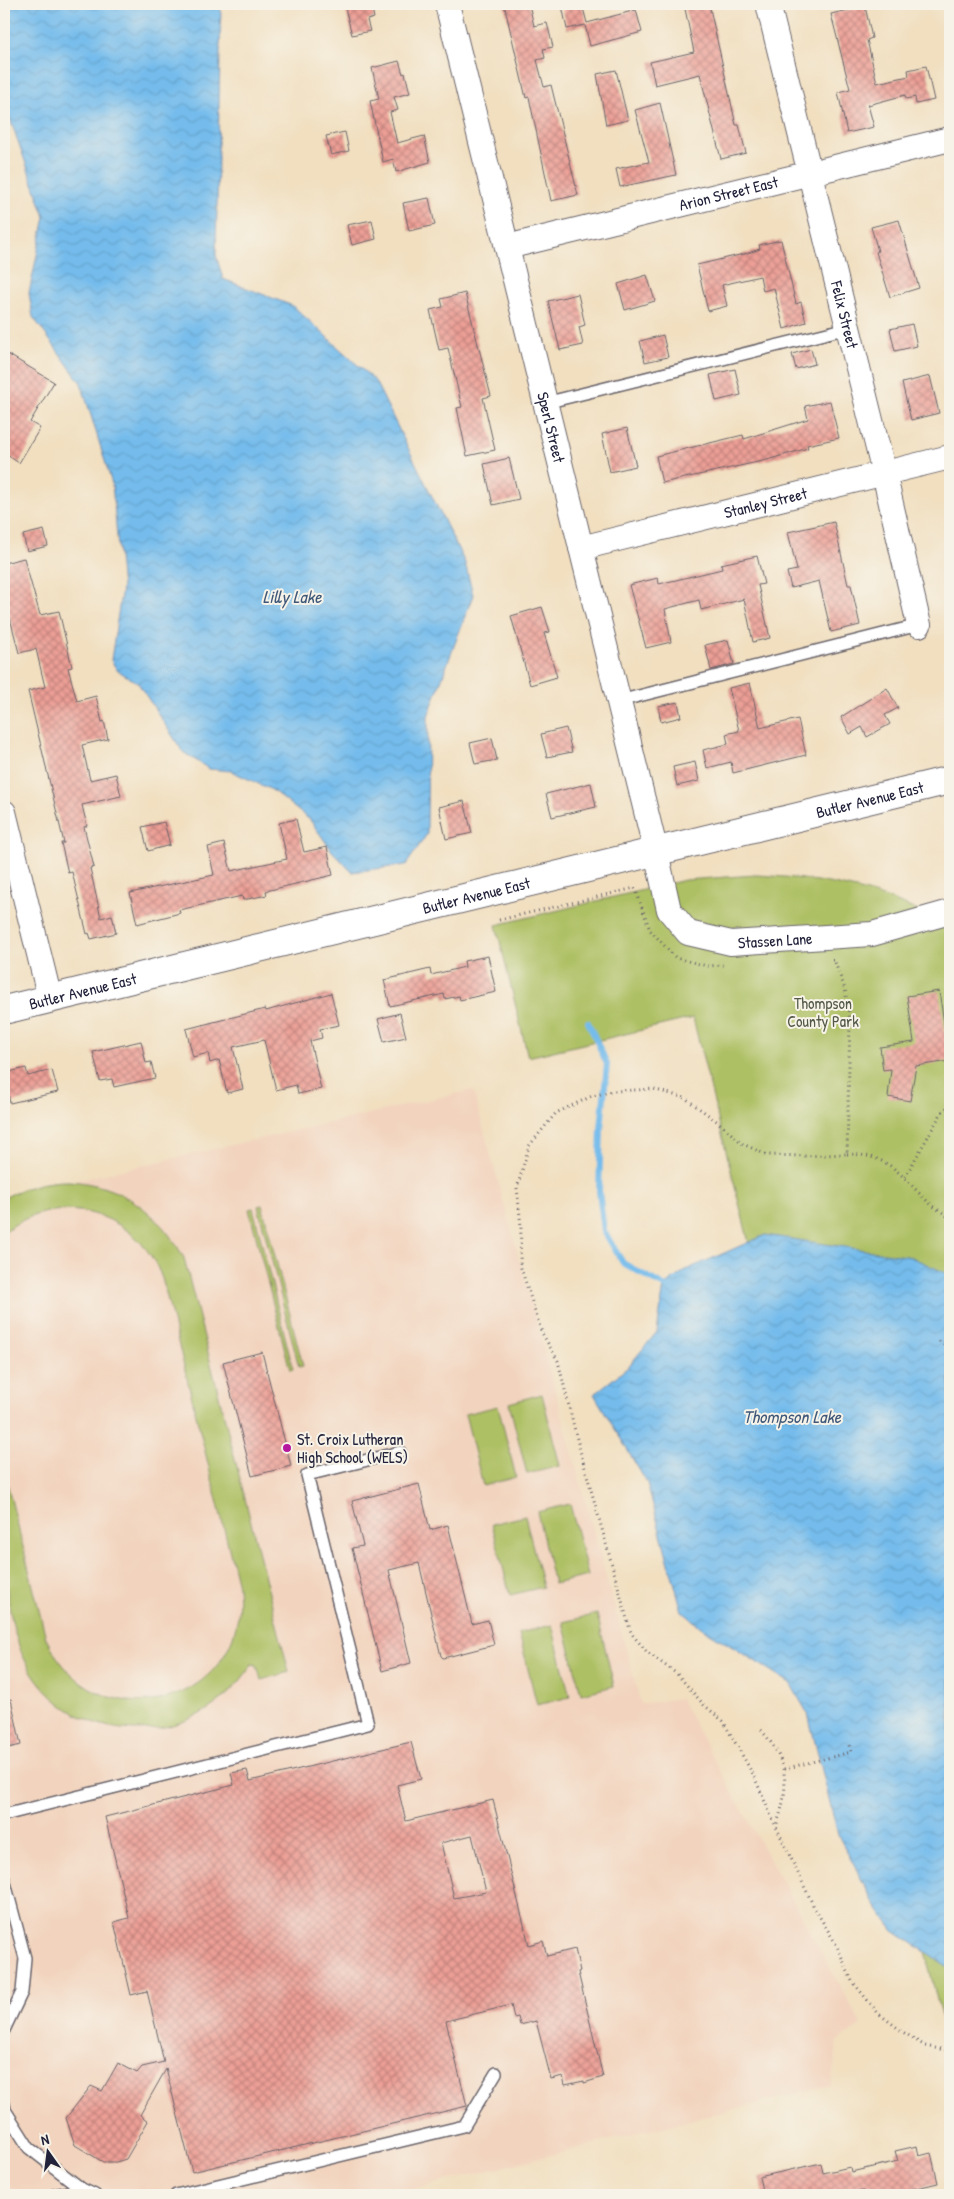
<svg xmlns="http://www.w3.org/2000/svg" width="954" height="2199" font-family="'Patrick Hand',sans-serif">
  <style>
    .built { fill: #f2d4be }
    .green { fill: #adc064; stroke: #687150 }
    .water { fill: url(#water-waves); stroke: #4b6f94 }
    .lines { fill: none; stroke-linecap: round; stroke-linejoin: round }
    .stream { stroke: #74bcec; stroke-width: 6 }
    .building { fill: url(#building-cross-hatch); fill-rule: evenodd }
    .lane-casing { stroke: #6a646a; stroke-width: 14 }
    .street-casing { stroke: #6a646a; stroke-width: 26 }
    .secondary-casing { stroke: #6a646a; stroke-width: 30 }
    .path { stroke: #6a646a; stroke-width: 3; stroke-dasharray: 1 4; stroke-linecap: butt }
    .lane { stroke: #fff; stroke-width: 11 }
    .street { stroke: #fff; stroke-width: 24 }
    .secondary { stroke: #fff; stroke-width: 28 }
    .poi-dot { fill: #b5179e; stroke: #f7f3e8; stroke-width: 2 }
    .labels { text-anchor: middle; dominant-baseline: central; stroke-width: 4; stroke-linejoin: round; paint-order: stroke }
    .street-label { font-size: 16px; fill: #22223b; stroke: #f7f3e8 }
    .park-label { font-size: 16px; fill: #535949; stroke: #f7f3e8 }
    .poi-label { font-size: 16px; fill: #22223b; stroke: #f7f3e8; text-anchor: start }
    .water-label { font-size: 18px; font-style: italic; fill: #3f5879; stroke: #f7f3e8 }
  </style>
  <defs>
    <pattern id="water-waves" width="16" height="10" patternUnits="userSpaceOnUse" patternTransform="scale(1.25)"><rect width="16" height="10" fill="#74bcec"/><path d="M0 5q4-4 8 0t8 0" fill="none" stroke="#64a1cb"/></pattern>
    <pattern id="building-cross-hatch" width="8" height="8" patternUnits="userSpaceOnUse" patternTransform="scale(1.25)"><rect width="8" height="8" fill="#ec9f95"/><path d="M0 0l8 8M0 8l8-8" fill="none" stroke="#bf817b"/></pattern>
  </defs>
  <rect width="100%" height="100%" fill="#f7f3e8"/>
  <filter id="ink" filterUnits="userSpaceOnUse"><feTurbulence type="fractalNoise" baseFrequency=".02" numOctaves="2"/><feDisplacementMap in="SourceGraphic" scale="10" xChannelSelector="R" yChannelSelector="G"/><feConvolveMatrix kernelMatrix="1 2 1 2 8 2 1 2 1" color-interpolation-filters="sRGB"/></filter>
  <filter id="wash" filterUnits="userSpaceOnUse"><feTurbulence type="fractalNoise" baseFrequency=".0096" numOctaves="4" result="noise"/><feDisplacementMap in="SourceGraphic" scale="20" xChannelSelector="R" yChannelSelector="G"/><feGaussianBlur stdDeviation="1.12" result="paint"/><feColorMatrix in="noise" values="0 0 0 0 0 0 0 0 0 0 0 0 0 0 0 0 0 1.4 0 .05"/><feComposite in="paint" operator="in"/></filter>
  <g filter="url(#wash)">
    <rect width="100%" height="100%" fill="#f1dfc0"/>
    <path class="built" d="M473,1090L641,1704L680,1698L862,2025L838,2041L831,2085L391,2195H4V1197Z"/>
    <path class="green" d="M755,875C824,878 891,892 950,928V2027L944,2028L693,1018L528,1057L496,925L685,880Z
      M68,1181C121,1184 159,1212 184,1258L289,1672L261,1680L257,1665L252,1664C197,1754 67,1753 22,1654C0,1597 4,1532 4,1471L46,1638C100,1751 257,1702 237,1581L164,1285C145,1215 61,1187 4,1232V1198C24,1187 45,1181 68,1181Z
      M262,1205L303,1366L299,1367L258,1206Z
      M253,1208L293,1369L290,1370L249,1209Z
      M542,1394L560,1466L527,1474L509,1403Z
      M498,1406L516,1477L483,1486L465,1414Z
      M570,1504L588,1576L554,1584L537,1512Z
      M525,1516L543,1587L510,1595L492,1524Z
      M597,1614L614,1686L581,1694L563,1622Z
      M552,1625L570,1697L537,1705L519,1633Z"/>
    <path class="water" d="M4,4H221L216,255L223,279L293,306L375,381L465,563L473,595L428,716L427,834L406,865L352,872L332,851L310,820L272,790L231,771L209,769L183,752L138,683L117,670L111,660L122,588L112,484L81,383L33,317L29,293L45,217L4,102Z
      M765,1235L911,1257L950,1275V1968L894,1931L876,1907L838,1835L808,1714L790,1683L702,1628L682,1611L647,1483L594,1394L627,1368L657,1332L664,1286L686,1270Z"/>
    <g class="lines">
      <path class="stream" d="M588,1022L607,1064L601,1129L599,1191L604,1231L623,1263L664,1286"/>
    </g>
    <g id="blocks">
      <path class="building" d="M344,4H371L374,18L367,20L370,31L352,35Z
        M504,4H529L534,26L547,23L553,47L543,49L545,58L537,60L544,87L551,85L578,195L551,201L529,97L526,98Z
        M571,4H582L587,23L636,10L642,32L590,46L585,25L567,29L562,6Z
        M684,4H709L736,125H739L746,153L721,159L700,74L655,85L650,62L694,52Z
        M865,6L872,38L867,40L877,83L909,76L908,70L926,66L934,100L916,104L915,97L906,99L905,95L868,105L874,127L847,133L838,92L850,89L831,14Z
        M399,61L403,74L405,73L410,93L394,97L398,110L390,112L397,143L424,136L430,162L396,172L393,159L383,162L370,101L379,99L372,68Z
        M616,70L628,120L606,125L597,74Z
        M660,103L676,175L620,187L616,169L649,162L635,110Z
        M345,132L349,151L331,155L326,136Z
        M429,198L435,225L409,231L403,203Z
        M372,220L376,239L352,245L347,225Z
        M899,220L919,288L890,297L876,252L878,251L871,227Z
        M781,240L796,304L801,302L806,322L784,329L774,288L763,291L760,276L722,285L727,306L708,311L697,265L748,253L760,249L759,245Z
        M647,275L655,301L625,310L618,284Z
        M465,293L491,396L483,398L495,450L467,456L457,408L462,407L448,348L439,350L430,310L443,307L441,299Z
        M578,294L585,325L579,327L583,345L560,350L548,301Z
        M912,324L917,346L895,351L890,329Z
        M663,335L668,357L645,362L640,341Z
        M811,349L815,364L796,369L792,354Z
        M4,352L54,382L30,422L40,428L19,463L4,453Z
        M735,369L741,395L716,401L710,375Z
        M930,376L939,413L911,420L902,383Z
        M830,401L839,438L807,445L808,448L767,460L662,483L656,456L743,435L744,439L808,419L805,406Z
        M627,428L636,466L610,472L602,434Z
        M509,458L519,499L493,505L484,464Z
        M834,522L848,585H851L860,625L831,632L819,581L791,588L787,572L797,570L788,532Z
        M44,530L48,546L27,551L23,535Z
        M757,556L764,584L758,585L770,638L753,642L744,599L701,610L699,600L665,609L671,642L646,648L629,585L658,578L659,584L722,569L721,564Z
        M24,558L40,615L59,611L72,667L68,668L77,701L96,696L102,722L104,721L108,739L82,745L90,780L116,774L121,796L82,805L87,826L84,827L94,867L90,868L101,918L112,915L116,933L91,939L89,933L87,934L72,872L68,873L61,843H64L28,691L45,687L36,649L19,653L4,595V563Z
        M542,607L550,632L544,633L557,677L530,685L511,616Z
        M728,640L734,664L711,670L705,645Z
        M750,683L760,728L798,719L806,755L733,773L731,762L707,768L703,750L728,744L726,734L739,731L729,688Z
        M887,688L898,708L885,715L890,724L867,737L862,727L850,734L841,717Z
        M678,702L681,717L661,722L658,706Z
        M566,728L572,752L547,757L541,734Z
        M492,738L497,760L475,764L470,743Z
        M695,762L699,781L677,786L673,767Z
        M591,783L596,807L552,817L546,794Z
        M464,801L472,833L446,839L439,807Z
        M296,819L304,852L327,847L333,875L266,891L267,895L243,900L242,896L179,910L180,913L137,924L130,893L214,875L208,847L224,843L231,871L287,859L279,823Z
        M164,822L170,845L148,851L142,827Z
        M488,956L496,992L460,1000L459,996L445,999L444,994L390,1006L384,980L430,969L431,975L465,967L464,961Z
        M939,991L950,1061L916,1066L910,1101L888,1097L891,1069L883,1070L880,1047L914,1042L907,996Z
        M331,993L339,1025L320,1029L322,1038L310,1041L321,1089L298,1094L296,1085L276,1090L264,1040L233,1047L243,1089L227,1093L219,1060L210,1063L208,1053L193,1057L186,1029L265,1009L266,1011Z
        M400,1013L406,1037L384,1042L378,1019Z
        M141,1041L146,1063L151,1062L155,1078L114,1087L112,1079L100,1081L93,1052Z
        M26,1068L28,1076L52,1070L58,1092L10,1103L4,1073Z
        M262,1352L291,1466L252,1476L223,1362Z
        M419,1484L430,1530L448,1525L472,1624L488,1620L494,1645L443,1658L441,1656L419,1563L389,1570L411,1663L382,1671L352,1548L363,1546L352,1501Z
        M11,1699L21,1745L4,1749V1700Z
        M411,1742L421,1779L397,1785L406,1821L493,1800L529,1945L543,1941L547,1956L575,1949L580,1971L578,1972L603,2077L584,2083V2081L565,2085L563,2076L551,2079L536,2021L520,2025L518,2017L514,2018L511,2005L446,2021L467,2106L192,2172L166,2069L140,2115L148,2121L126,2159L116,2162H103L75,2145L66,2118L91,2086L102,2091L118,2063L137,2073L142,2067L164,2062L147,1991L131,1995L114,1922L129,1918L105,1817L234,1785L231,1773L247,1770L250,1781ZM472,1835L486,1892L454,1898L441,1843Z
        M917,2146L919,2156L931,2153L938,2183L887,2195H864L863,2191L845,2195H763L759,2177L821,2163L823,2173L850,2167L851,2172L898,2161L895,2151Z"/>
    </g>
  </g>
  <g filter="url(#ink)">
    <use href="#blocks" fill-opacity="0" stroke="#6a646a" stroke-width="1"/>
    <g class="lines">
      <defs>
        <path id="lane" d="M545,403L848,328
          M619,701L919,625
          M4,1815L368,1724L307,1475L400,1452
          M4,1879L25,1958L22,1992L4,2030
          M4,2104L5,2110L29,2148L82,2189L95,2195
          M54,2195L82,2189
          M176,2195L464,2126L496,2073"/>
        <g id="street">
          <path id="s1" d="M447,4L656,852L669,910L688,933L731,943L872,934L950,912"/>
          <path id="s2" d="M768,4L884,473L919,625"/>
          <path id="s3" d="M507,247L950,139"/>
          <path id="s4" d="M581,548L950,457"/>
          <path d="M4,812L50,999"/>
        </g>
        <g id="secondary">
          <path id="s5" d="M4,1010L950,780"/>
        </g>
      </defs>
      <use href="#lane" class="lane-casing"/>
      <use href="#street" class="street-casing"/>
      <use href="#secondary" class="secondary-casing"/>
      <path class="path" d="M499,920L635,888L650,930L676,958L707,966L723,965
        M832,960H834L845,989L850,1021L847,1154L806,1156L767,1155L743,1144L718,1122L685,1098L653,1089L614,1091L592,1096L556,1113L529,1146L517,1188L521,1226L520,1265L542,1333L558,1361L578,1443L631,1633L647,1652L677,1674L704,1705L723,1721L754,1776L771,1816L815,1909L836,1944L852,1981L878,2013L903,2032L925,2046L950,2051
        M847,1154C885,1155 895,1168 920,1194C928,1203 940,1211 950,1218
        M905,1177L942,1112L950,1105
        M939,1341L950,1349
        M761,1730C789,1761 790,1788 776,1826
        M784,1769L851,1752L848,1742"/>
      <use href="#lane" class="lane"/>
      <use href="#street" class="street"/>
      <use href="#secondary" class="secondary"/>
    </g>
  </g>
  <circle class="poi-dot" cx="287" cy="1448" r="5"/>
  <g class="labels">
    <g class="street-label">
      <text stroke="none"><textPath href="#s3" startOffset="228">Arion Street East</textPath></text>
      <text stroke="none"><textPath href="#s2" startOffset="320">Felix Street</textPath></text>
      <text stroke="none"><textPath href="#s1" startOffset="436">Sperl Street</textPath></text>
      <text stroke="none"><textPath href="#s4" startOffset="190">Stanley Street</textPath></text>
      <text stroke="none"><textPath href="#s5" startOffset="891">Butler Avenue East</textPath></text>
      <text stroke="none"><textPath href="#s5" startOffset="486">Butler Avenue East</textPath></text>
      <text stroke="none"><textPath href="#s1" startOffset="1051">Stassen Lane</textPath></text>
      <text stroke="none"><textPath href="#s5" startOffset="81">Butler Avenue East</textPath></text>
    </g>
    <g class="park-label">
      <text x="823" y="1003">Thompson<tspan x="823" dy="18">County Park</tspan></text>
    </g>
    <g class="poi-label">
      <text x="297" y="1439">St. Croix Lutheran<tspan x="297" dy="18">High School (WELS)</tspan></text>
    </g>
    <g class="water-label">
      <text x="292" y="596">Lilly Lake</text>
      <text x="792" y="1416">Thompson Lake</text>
    </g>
  </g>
  <rect width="954" height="2199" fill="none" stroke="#f7f3e8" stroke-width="20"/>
  <g transform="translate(48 2152) rotate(346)" stroke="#f7f3e8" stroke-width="4" paint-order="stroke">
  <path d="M0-4L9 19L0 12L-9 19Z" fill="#22223b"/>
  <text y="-8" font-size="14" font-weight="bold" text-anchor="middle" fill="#22223b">N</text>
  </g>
</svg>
